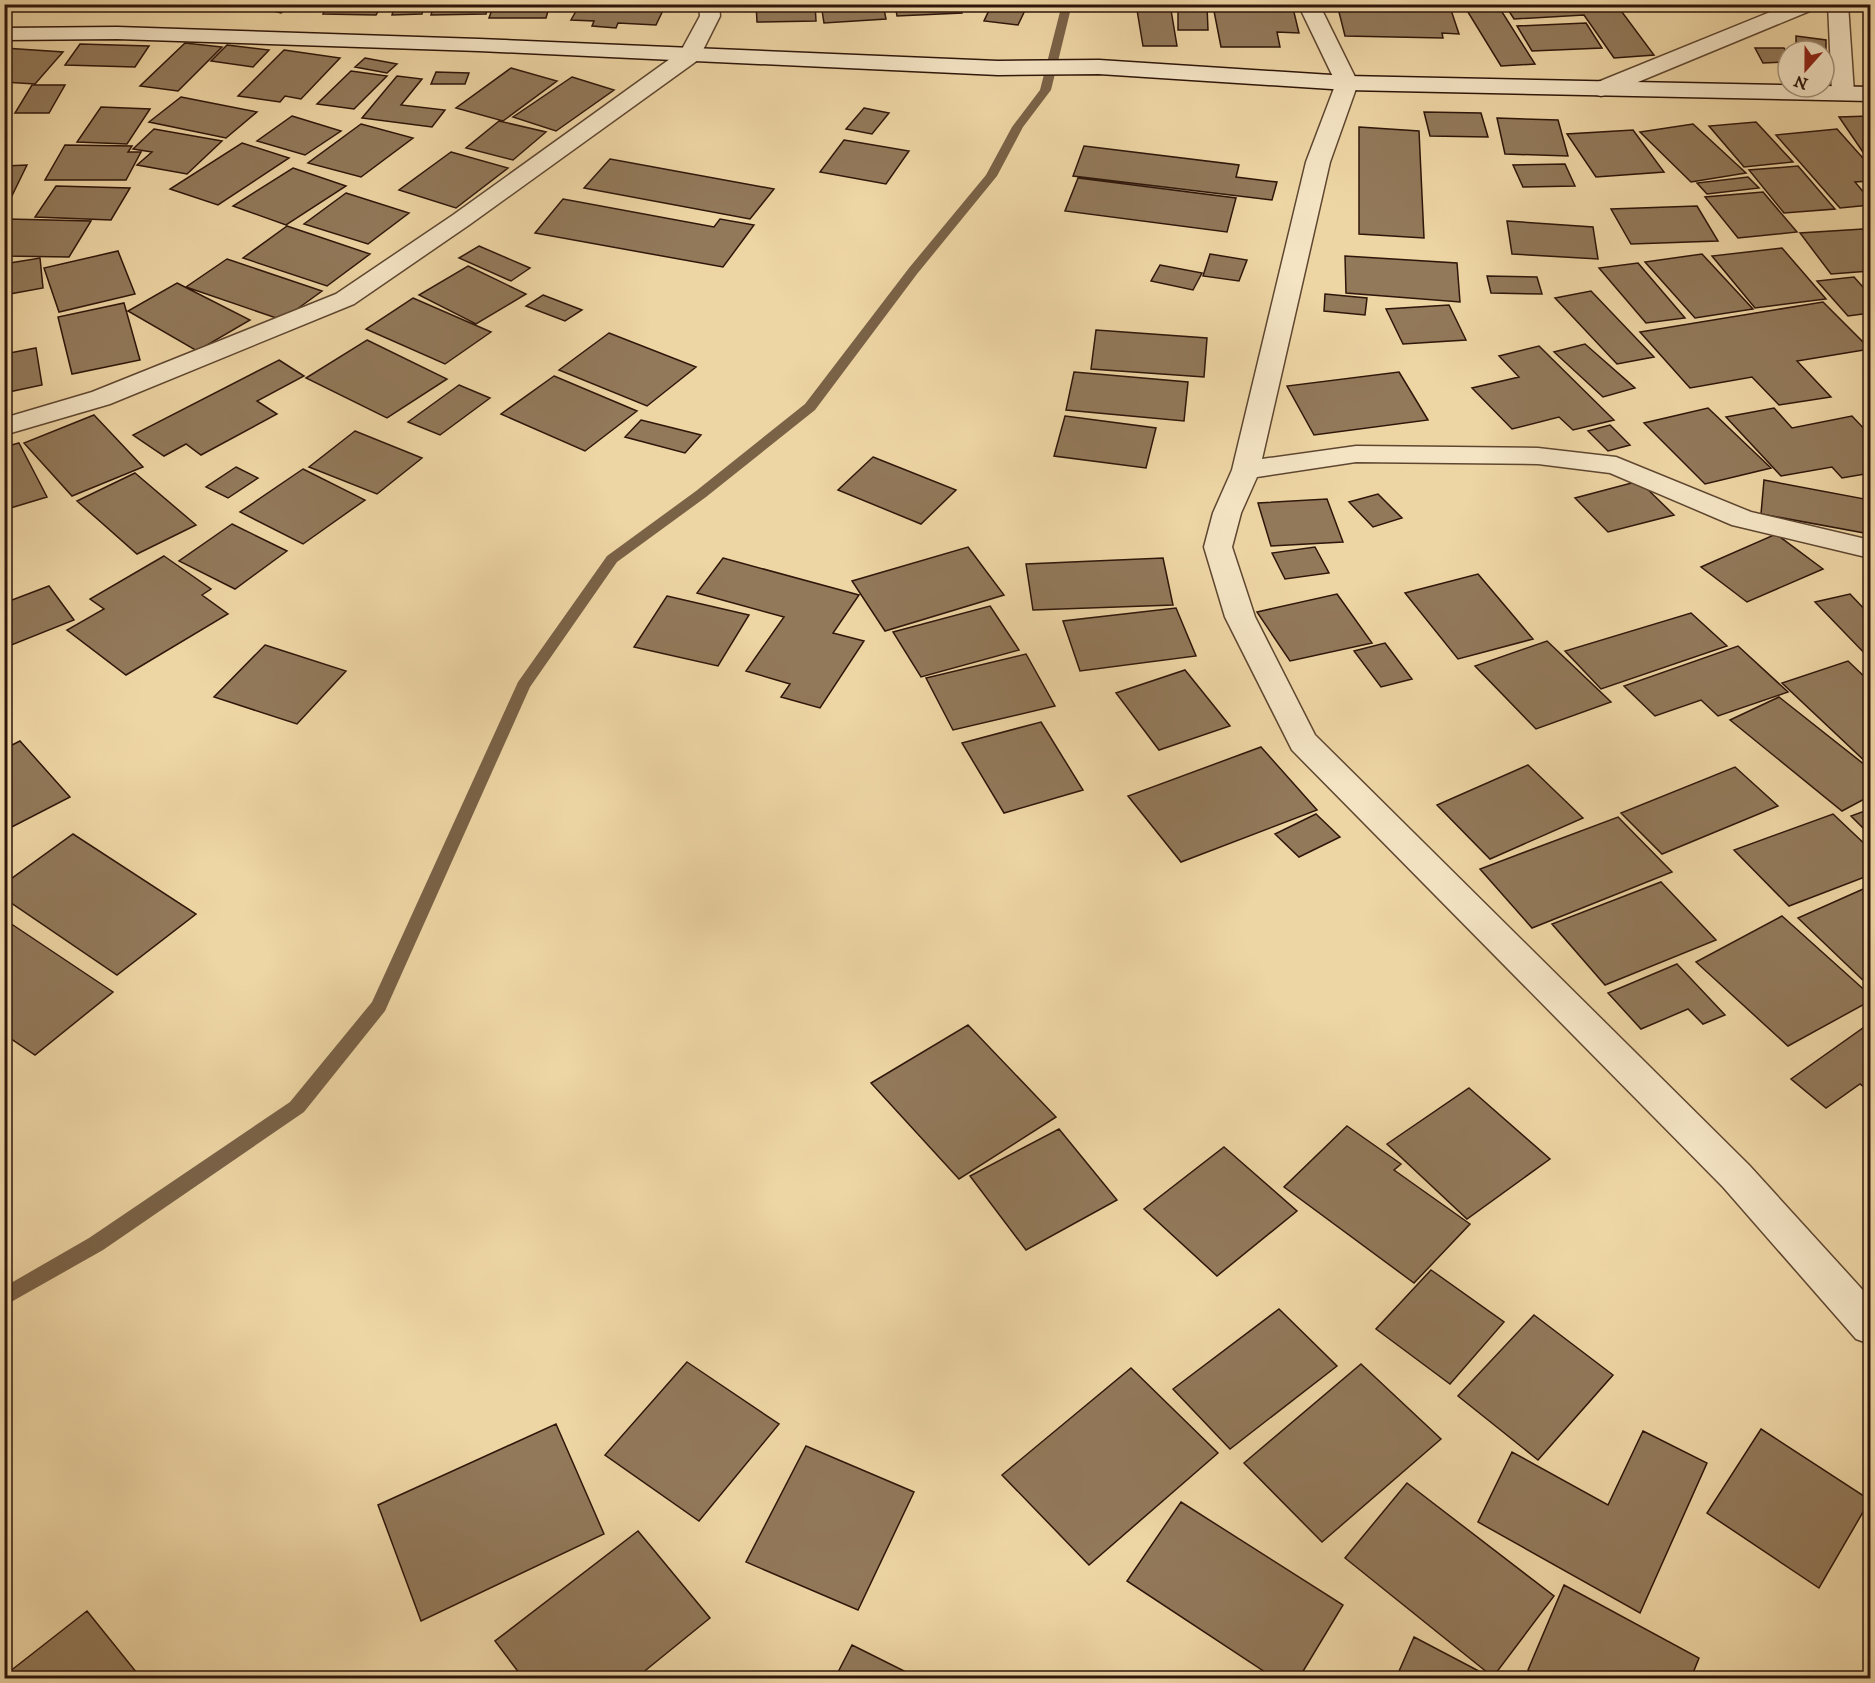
<svg xmlns="http://www.w3.org/2000/svg" width="1875" height="1683" font-family="'IM FELL DW Pica',serif">
  <style>
    .lines { fill: none; stroke-linecap: round; stroke-linejoin: round }
    .stream { fill: #7a6247; fill-rule: evenodd }
    .building { fill: #92795a; stroke: #2e160a; stroke-width: 1.5 }
    .minor-casing { stroke: #5e4630; stroke-width: 3 }
    .secondary-casing { stroke: #2e160a; stroke-width: 3 }
    .minor { fill: #f4e4c4; fill-rule: evenodd }
    .secondary { fill: #f4e4c4; fill-rule: evenodd }
  </style>
  <rect width="100%" height="100%" fill="#eed5a4"/>
  <filter id="stains"><feTurbulence type="fractalNoise" baseFrequency=".00333" numOctaves="4"/><feColorMatrix values="0 0 0 0 .2 0 0 0 0 .09 0 0 0 0 .02 0 0 0 .5 -.17"/></filter>
  <radialGradient id="worn" r=".72"><stop offset=".6" stop-color="#630" stop-opacity="0"/><stop offset="1" stop-color="#630" stop-opacity=".3"/></radialGradient>
  <g class="lines">
    <path class="stream" d="M1062,4H1072L1051,90L1023,127L997,176L917,274L815,410L706,497L617,562L530,687L385,1011L304,1112L103,1250L4,1306V1287L89,1238L290,1102L372,1002L518,682L607,556L696,491L805,404L909,268L986,175L1012,127L1040,90Z"/>
  </g>
  <path class="building" d="M14,4H97L96,7H12Z
    M244,4H292L281,13Z
    M328,4H382L376,15L323,14Z
    M395,4H424L422,14L392,15Z
    M434,4H489L486,14L431,15Z
    M494,4H550L546,18H489Z
    M580,4H666L656,25L618,23L616,28L592,26L594,21L571,20Z
    M756,4H815L816,21L757,22Z
    M821,4H883L886,19L824,23Z
    M895,4H960L962,13L897,16Z
    M992,4H1028L1018,25L984,21Z
    M1249,4H1292L1299,33L1277,32L1280,47H1221L1213,6H1249Z
    M1463,4H1497L1535,64L1501,66Z
    M1616,4L1654,55L1614,58L1584,15L1514,19L1505,5Z
    M1178,5L1207,6L1208,30H1178Z
    M1338,8L1451,10L1459,34L1442,33L1443,38L1345,36Z
    M1137,10H1171L1177,46H1143Z
    M1586,23L1602,48L1532,51L1517,26Z
    M1796,36L1826,40V51L1796,47Z
    M185,43L222,47L178,91L140,86Z
    M80,44L149,46L135,67L65,65Z
    M227,45L269,50L253,67L211,61Z
    M4,48L63,52L35,84L4,82Z
    M1755,48H1784L1788,55V62L1763,63Z
    M284,50L340,58L301,99L285,96L280,102L238,96Z
    M365,58L397,64L387,73L355,67Z
    M511,68L557,81L503,121L456,108Z
    M351,71L387,76L354,109L317,104Z
    M436,72L469,73L465,84H431Z
    M397,76L422,79L401,105L445,110L432,127L362,118Z
    M572,77L614,90L556,131L513,117Z
    M32,85H65L49,113H15Z
    M181,97L257,112L226,138L149,122Z
    M101,107L150,109L127,144L77,142Z
    M864,108L889,113L872,134L846,129Z
    M1424,112L1481,113L1488,137L1430,136Z
    M292,116L341,131L305,155L257,141Z
    M1870,116V157L1867,158L1839,117Z
    M1497,118L1558,120L1568,156L1505,154Z
    M499,121L546,132L513,160L466,148Z
    M1756,122L1793,162L1744,167L1709,126Z
    M361,124L413,138L361,177L308,163Z
    M1693,124L1746,173L1691,182L1640,132Z
    M1359,127L1419,131L1424,238L1359,234Z
    M154,129L222,141L187,174L137,165L152,152L133,149Z
    M1837,129L1870,166V181L1855,182L1870,200V205L1840,208L1776,135Z
    M1633,130L1664,172L1596,177L1567,134Z
    M844,140L909,151L886,184L820,172Z
    M242,143L289,158L218,205L170,189Z
    M65,145L132,146L128,152H141L126,180H45Z
    M1084,146L1239,165L1236,177L1277,182L1272,200L1073,176Z
    M451,152L508,168L456,208L399,190Z
    M610,159L774,189L750,219L584,188Z
    M1565,164L1575,186L1523,187L1513,165Z
    M27,165L5,210H4V166Z
    M1798,166L1835,209L1784,213L1749,170Z
    M293,168L346,186L286,225L233,206Z
    M1748,177L1759,188L1707,194L1697,183Z
    M1078,178L1236,198L1227,232L1065,211Z
    M56,186L130,188L111,220L35,217Z
    M1763,192L1797,232L1738,238L1705,197Z
    M346,193L409,213L368,244L304,224Z
    M563,199L714,227L720,219L754,225L723,267L535,233Z
    M1697,206L1718,241L1631,244L1611,209Z
    M8,219L91,221L69,257L4,256V225Z
    M1507,221L1593,227L1598,259L1512,254Z
    M287,226L370,254L327,286L243,258Z
    M1863,229L1870,238V271L1831,274L1800,233Z
    M479,246L530,268L511,281L459,258Z
    M1782,248L1826,299L1755,308L1712,256Z
    M118,251L135,294L59,312L44,268Z
    M1210,254L1247,260L1239,281L1203,276Z
    M1702,254L1753,309L1695,318L1645,262Z
    M1345,256L1457,263L1460,302L1346,293Z
    M40,258L43,288L4,295V264Z
    M227,259L322,291L282,320L186,287Z
    M1638,263L1685,318L1646,323L1599,268Z
    M1160,265L1202,273L1193,290L1151,281Z
    M468,266L526,294L476,324L419,295Z
    M1487,276L1537,277L1542,294L1491,293Z
    M1854,277L1870,295V313L1848,316L1817,281Z
    M177,283L250,320L197,351L128,311Z
    M1591,291L1654,357L1617,364L1555,298Z
    M1325,294L1367,298L1365,315L1324,311Z
    M543,295L582,310L565,321L526,306Z
    M413,298L491,332L445,364L366,329Z
    M1823,302L1870,349L1797,361L1831,397L1779,405L1752,377L1690,388L1640,332Z
    M124,303L140,360L72,374L58,317Z
    M1449,305L1466,340L1403,344L1386,309Z
    M1096,330L1207,338L1204,377L1091,369Z
    M609,333L696,367L647,406L559,370Z
    M367,340L447,379L387,418L306,378Z
    M1585,344L1635,388L1603,397L1554,352Z
    M1539,346L1614,420L1573,430L1559,417L1512,429L1472,388L1519,377L1499,356Z
    M36,348L42,385L4,393V354Z
    M279,360L304,376L257,401L277,414L201,455L186,444L164,456L133,435Z
    M1074,372L1188,382L1184,421L1066,410Z
    M1399,372L1428,420L1314,435L1287,386Z
    M554,376L637,411L585,451L501,414Z
    M459,385L490,398L440,435L408,422Z
    M1708,408L1771,468L1705,484L1644,423Z
    M1774,408L1792,428L1852,416L1870,435V473L1842,478L1832,467L1781,476L1726,417Z
    M94,415L143,467L72,496L24,443Z
    M1065,416L1156,428L1146,468L1054,456Z
    M641,420L701,435L685,453L625,437Z
    M1610,425L1630,445L1608,451L1588,431Z
    M355,431L422,458L377,494L309,467Z
    M19,443L47,497L4,510V447Z
    M873,457L956,490L921,524L838,490Z
    M236,467L258,478L228,498L206,487Z
    M303,469L365,500L303,544L240,512Z
    M135,473L196,525L137,554L77,501Z
    M1764,480L1870,500V534L1761,514Z
    M1639,481L1674,515L1608,532L1575,498Z
    M1378,494L1402,518L1373,527L1349,502Z
    M1327,499L1343,542L1271,546L1258,503Z
    M232,524L287,551L235,589L179,561Z
    M1776,534L1823,569L1747,602L1701,567Z
    M968,547L1004,595L885,631L852,581Z
    M1315,547L1329,573L1285,579L1272,553Z
    M164,556L211,589L202,595L228,614L126,675L67,630L104,609L90,599Z
    M723,558L859,595L833,633L864,641L820,708L781,697L790,684L746,671L784,617L697,593Z
    M1163,558L1173,605L1033,610L1026,564Z
    M1478,574L1533,639L1458,659L1405,593Z
    M49,586L74,620L4,648V603Z
    M1337,594L1372,643L1290,661L1257,612Z
    M1850,594L1870,615V659L1815,602Z
    M667,596L749,615L718,666L634,647Z
    M990,606L1019,650L921,677L893,632Z
    M1176,608L1196,656L1080,671L1063,621Z
    M1691,613L1727,646L1601,689L1565,651Z
    M1547,641L1611,702L1536,729L1475,666Z
    M1385,643L1412,679L1381,687L1354,651Z
    M265,645L346,671L297,724L214,697Z
    M1738,646L1788,692L1718,716L1701,700L1655,716L1624,686Z
    M1026,654L1055,706L953,730L926,678Z
    M1848,661L1870,682V766L1782,683Z
    M1185,670L1230,726L1159,750L1116,693Z
    M1779,697L1870,769V796L1842,811L1730,720Z
    M1041,722L1083,790L1004,813L962,743Z
    M20,741L70,797L4,831V749Z
    M1261,747L1317,810L1181,862L1128,796Z
    M1528,765L1583,818L1490,859L1437,805Z
    M1735,767L1778,806L1662,854L1621,813Z
    M1870,809V835L1851,816Z
    M1316,814L1340,837L1299,857L1275,834Z
    M1833,814L1870,849V875L1789,906L1734,850Z
    M1618,817L1672,872L1532,928L1480,869Z
    M73,834L196,914L117,975L4,898V884Z
    M1661,882L1716,940L1605,985L1552,924Z
    M1870,886V985L1869,986L1798,918Z
    M1782,916L1870,995V1001L1788,1046L1696,962Z
    M4,919L113,992L35,1055L4,1034Z
    M1677,964L1725,1015L1703,1024L1688,1009L1641,1029L1608,993Z
    M1870,1023V1092L1860,1084L1826,1108L1791,1079Z
    M968,1025L1056,1117L959,1179L871,1083Z
    M1469,1088L1550,1159L1467,1219L1387,1144Z
    M1347,1126L1401,1164L1394,1170L1470,1224L1414,1283L1284,1187Z
    M1059,1129L1117,1200L1026,1250L970,1176Z
    M1224,1147L1297,1211L1217,1276L1144,1209Z
    M1431,1270L1504,1322L1450,1384L1376,1329Z
    M1279,1309L1337,1366L1230,1449L1173,1389Z
    M1534,1315L1613,1375L1538,1460L1458,1396Z
    M687,1362L779,1424L699,1521L605,1455Z
    M1361,1364L1441,1439L1322,1542L1244,1463Z
    M1131,1368L1218,1453L1089,1565L1002,1475Z
    M556,1424L604,1534L421,1621L378,1505Z
    M1761,1429L1870,1500L1819,1588L1707,1513Z
    M1643,1431L1707,1463L1640,1613L1478,1522L1512,1452L1608,1505Z
    M806,1446L914,1492L858,1610L746,1562Z
    M1407,1483L1554,1596L1493,1677L1345,1558Z
    M1181,1502L1343,1605L1299,1678H1274L1127,1581Z
    M638,1531L710,1618L636,1678H523L495,1641Z
    M1564,1585L1699,1658L1691,1678H1544L1528,1670Z
    M87,1611L141,1678H14L9,1672Z
    M1414,1637L1492,1678H1396Z
    M852,1645L918,1678H835Z"/>
  <g class="lines">
    <defs>
      <path id="minor" d="M699,4H719L720,16L698,60L469,225L354,304L110,404L4,435V418L92,392L336,294L453,215L681,51L700,16Z
        M1298,4H1319L1358,83L1330,162L1262,459L1356,446L1538,448L1616,457L1751,512L1870,540V558L1732,525L1610,473L1538,464L1356,462L1257,477L1241,513L1232,547L1255,617L1315,735L1749,1165L1870,1298V1344L1856,1339L1723,1187L1292,750L1225,617L1204,547L1213,513L1232,470L1306,162L1336,83Z
        M1790,4H1820L1817,8L1609,94L1601,96L1593,94L1590,89L1593,84Z
        M1828,4H1848L1854,93L1851,98L1843,100L1835,98L1832,93Z"/>
      <path id="secondary" d="M117,27L479,39L998,61L1099,60L1347,76L1870,87V101L1347,90L1099,74L998,75L479,51L117,39L4,40V28Z"/>
    </defs>
    <use href="#minor" class="minor-casing"/>
    <use href="#secondary" class="secondary-casing"/>
    <use href="#minor" class="minor"/>
    <use href="#secondary" class="secondary"/>
  </g>
  <rect width="1875" height="1683" fill="none" stroke="#eed5a4" stroke-width="24"/>
  <rect x="6" y="6" width="1863" height="1671" fill="none" stroke="#2e160a" stroke-width="3"/>
  <rect x="12" y="12" width="1851" height="1659" fill="none" stroke="#2e160a" stroke-width="1.5"/>
  <g transform="translate(1806 69) rotate(201)"><circle r="28" fill="#f4e4c4" stroke="#a5927a" stroke-width="1.5"/>
  <path d="M0-4.5L10 22L0 15L-10 22Z" fill="#8f2418"/>
  <text y="-9" font-size="16" font-weight="bold" text-anchor="middle" fill="#2e160a">N</text>
  </g>
  <rect width="100%" height="100%" filter="url(#stains)"/>
  <rect width="100%" height="100%" fill="url(#worn)"/>
</svg>
